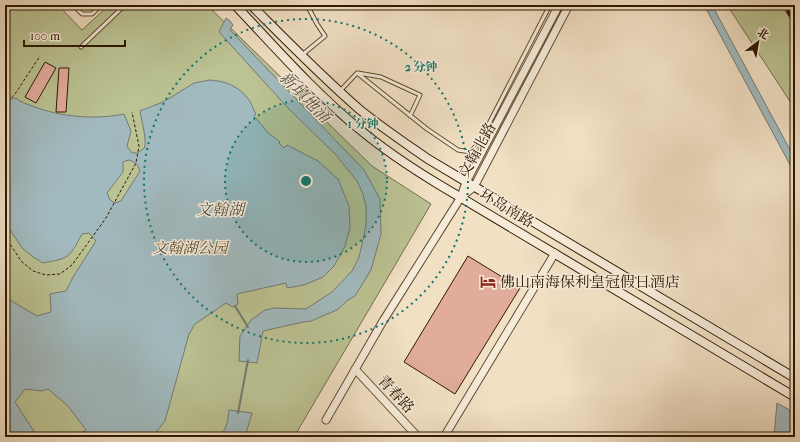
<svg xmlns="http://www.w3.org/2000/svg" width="800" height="442" font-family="'IM FELL French Canon','Noto Serif SC',serif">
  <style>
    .green { fill: #bbc293; stroke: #746e4a }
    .water { fill: #a1babf; stroke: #737a73; fill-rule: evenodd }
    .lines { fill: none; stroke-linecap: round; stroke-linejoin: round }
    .stream { stroke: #737a73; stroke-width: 2 }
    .building { fill: #e1ac9c; stroke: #2e1900 }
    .service-casing { stroke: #5f4b31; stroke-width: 5 }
    .tertiary-casing { stroke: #5f4b31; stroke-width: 9 }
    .secondary-casing { stroke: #2e1900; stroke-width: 10 }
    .path { stroke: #2e1900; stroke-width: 1; stroke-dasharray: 3 2; stroke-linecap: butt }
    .service { stroke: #f6ebd9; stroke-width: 3 }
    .tertiary { stroke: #f6ebd9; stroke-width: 7 }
    .secondary { stroke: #f6ebd9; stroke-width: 8 }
    .rail-casing { stroke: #2e1900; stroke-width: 3.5 }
    .rail { stroke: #f6ebd9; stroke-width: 2; stroke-dasharray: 6; stroke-linecap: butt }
    .ring { fill: none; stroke: #0f766e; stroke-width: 2; stroke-dasharray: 2 4 }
    .labels { text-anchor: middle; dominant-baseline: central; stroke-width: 3; stroke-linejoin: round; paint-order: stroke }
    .street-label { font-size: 15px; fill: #2e1900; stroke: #f6ebd9 }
    .park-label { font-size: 15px; font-style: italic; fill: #584c2c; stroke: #f6ebd9 }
    .poi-label { font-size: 15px; fill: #2e1900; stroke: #f6ebd9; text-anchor: start }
    .water-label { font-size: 16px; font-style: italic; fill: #565143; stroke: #f6ebd9 }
    .centre { fill: #0f766e; stroke: #f6ebd9; stroke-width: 2 }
    .ring-label { font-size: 12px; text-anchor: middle; font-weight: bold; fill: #0f766e; stroke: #f6ebd9; stroke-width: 3; stroke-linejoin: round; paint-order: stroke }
  </style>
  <rect width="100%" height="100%" fill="#f1e0c4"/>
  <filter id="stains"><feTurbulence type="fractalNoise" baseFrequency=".005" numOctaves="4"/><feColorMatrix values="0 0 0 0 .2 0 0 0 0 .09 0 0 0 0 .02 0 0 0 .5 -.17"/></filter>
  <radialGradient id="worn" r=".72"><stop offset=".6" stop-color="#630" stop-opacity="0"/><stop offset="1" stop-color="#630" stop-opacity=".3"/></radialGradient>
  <path class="green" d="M5,5H58L82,30L109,5H207L372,166L431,204L294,437H5Z
    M727,5H795V109Z"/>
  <path class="water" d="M704,5H712L795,159V174Z
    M226,18L230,21L233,25L230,30L364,170L380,199L381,234L371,270L355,296L348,300L337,310L311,321L303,322L263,331L257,363L239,361L240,336L251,320L265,310L275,308L306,309L332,292L352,271L359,257L363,240L366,224V207L363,194L357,181L336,155L287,107L219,32Z
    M210,80C225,81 239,86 249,100C252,104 253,109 256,114L254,116L266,130V131L280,142L279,143L284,148L287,145L318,161L338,179L349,206L350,228L345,246L334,266L323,277L304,285L287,288L286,283L237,294L238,304L233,307L226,303L195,324L189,334L165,421L152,437H5V297L37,316L51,312L50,294L66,291L73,277L96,241L89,233L82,234C69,259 69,258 43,263L33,257L22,248L5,222V98L7,99L16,98C20,102 27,104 32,106C61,117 94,120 124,114L131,131L127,146L132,153H138L145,147C146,135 142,123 140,111L163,102L194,83ZM129,160C136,162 138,165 140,171L121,201L115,203L110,200L107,193L123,172V162ZM25,389L42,391L48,389L68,406L86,430L81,433H54L52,436L35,433L15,402Z
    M777,403L795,413L794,437H774Z
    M229,410L252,413L245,437H218C227,430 228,421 229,410Z"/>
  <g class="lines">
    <path class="stream" d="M235,306L248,327
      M238,413L248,360"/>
  </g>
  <path class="building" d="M45,62L56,68L36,103L25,97Z
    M59,68H69L66,112H56Z
    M468,256L520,288L455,394L404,362Z"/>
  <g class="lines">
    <defs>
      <path id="service" d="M73,5L82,14H92L101,5
        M81,47L125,5
        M302,55L325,36L317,24L307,5
        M358,73L381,77L420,95L410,116
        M340,91L357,73L427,129L458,150L470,152L479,143L550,5"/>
      <path id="tertiary" d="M461,197L474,187L569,5
        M355,369L418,437
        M326,420L383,321L461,197L466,182L559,5
        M444,437L555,253"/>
      <path id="secondary" d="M235,5C275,47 313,91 358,128C383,149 410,167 438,184L795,397
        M251,5C286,40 321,76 359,109C381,127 405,143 428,159L795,378"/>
    </defs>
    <use href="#service" class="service-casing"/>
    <use href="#tertiary" class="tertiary-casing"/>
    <use href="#secondary" class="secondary-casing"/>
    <path class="path" d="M5,105L15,94L40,56
      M5,236L21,261L33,271L46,275L60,274L72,265L106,218L136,163L139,146L132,112"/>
    <use href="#service" class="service"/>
    <use href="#tertiary" class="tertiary"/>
    <use href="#secondary" class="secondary"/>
    <defs>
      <path id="rail" d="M784,5L795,24"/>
    </defs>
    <use href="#rail" class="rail-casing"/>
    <use href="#rail" class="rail"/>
  </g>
  <circle cx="306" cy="181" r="81" fill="#0f766e" fill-opacity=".12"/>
  <g class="ring">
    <circle cx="306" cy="181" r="81"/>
    <circle cx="306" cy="181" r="162"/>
  </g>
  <defs>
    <symbol id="hotel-bare" viewBox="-9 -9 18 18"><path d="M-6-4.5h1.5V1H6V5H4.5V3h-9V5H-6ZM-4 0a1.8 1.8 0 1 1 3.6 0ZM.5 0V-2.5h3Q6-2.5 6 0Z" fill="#8f2418" stroke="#f6ebd9" stroke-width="2.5" paint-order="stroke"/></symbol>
  </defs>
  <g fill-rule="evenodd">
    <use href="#hotel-bare" x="477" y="271" width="22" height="22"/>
  </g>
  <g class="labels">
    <g class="street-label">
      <text transform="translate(477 150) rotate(-61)">文翰北路</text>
      <text transform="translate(507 208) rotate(31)">环岛南路</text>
      <text transform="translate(396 394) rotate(47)">青春路</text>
    </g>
    <g class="park-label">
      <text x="190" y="248">文翰湖公园</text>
    </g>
    <g class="poi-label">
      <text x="500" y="282">佛山南海保利皇冠假日酒店</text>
    </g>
    <g class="water-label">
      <text transform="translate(305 97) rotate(45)">新填地涌</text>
      <text x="220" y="209">文翰湖</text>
    </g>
  </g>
  <circle cx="306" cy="181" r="6" class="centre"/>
  <g class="ring-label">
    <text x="421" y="71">2 分钟</text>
    <text x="363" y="128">1 分钟</text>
  </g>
  <rect width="800" height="442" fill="none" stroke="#f1e0c4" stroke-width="20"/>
  <rect x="6" y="6" width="788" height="430" fill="none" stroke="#2e1900" stroke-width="2"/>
  <rect x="10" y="10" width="780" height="422" fill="none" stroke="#2e1900"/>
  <g transform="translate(758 42) rotate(31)" stroke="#f6ebd9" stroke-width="3" paint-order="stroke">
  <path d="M0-3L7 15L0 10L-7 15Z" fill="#2e1900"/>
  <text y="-6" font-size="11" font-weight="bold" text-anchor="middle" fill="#2e1900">北</text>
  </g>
  <path d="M24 40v6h101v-6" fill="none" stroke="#2e1900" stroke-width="2"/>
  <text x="30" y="40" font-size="12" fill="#2e1900" stroke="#f6ebd9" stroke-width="3" paint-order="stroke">100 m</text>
  <rect width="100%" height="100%" filter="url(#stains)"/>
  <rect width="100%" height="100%" fill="url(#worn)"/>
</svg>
